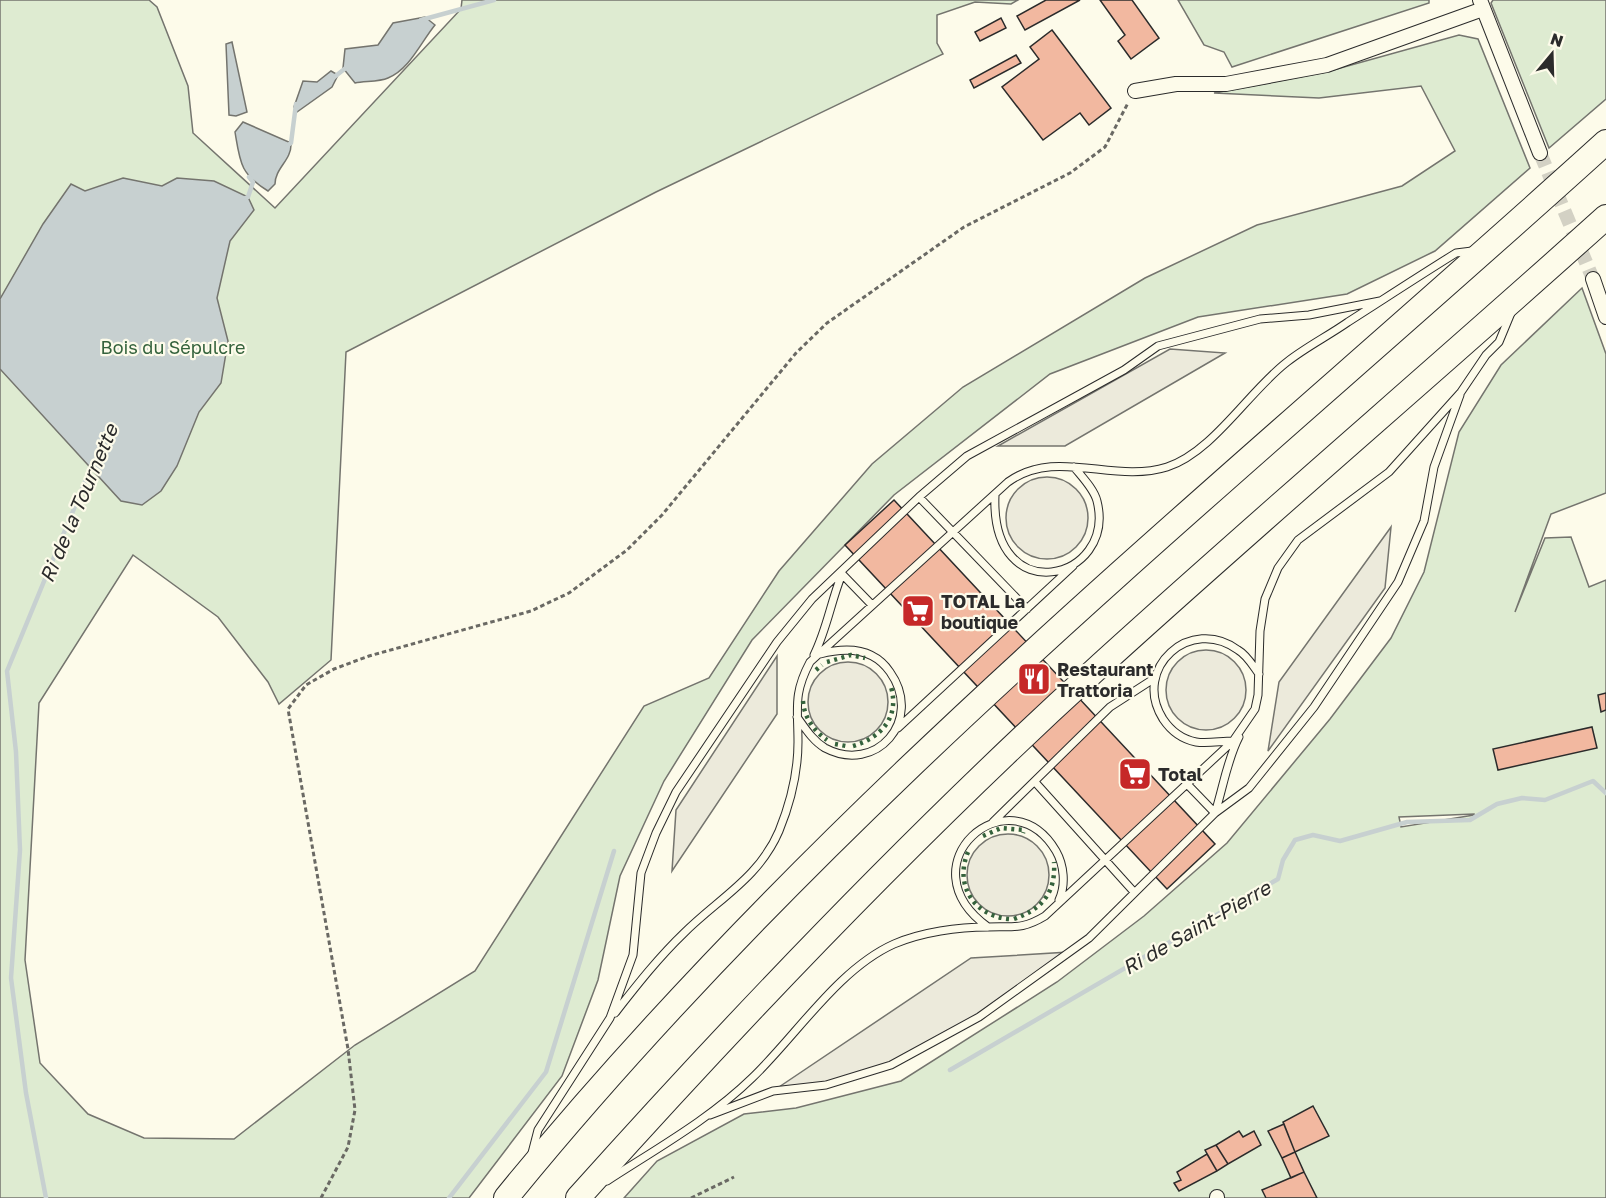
<svg xmlns="http://www.w3.org/2000/svg" width="1606" height="1198" font-family="'Golos Text',sans-serif">
  <style>
    .green { fill: #deebd1; stroke: #74746e; stroke-width: 1.5; fill-rule: evenodd }
    .parking { fill: #eceadb; stroke: #74746e; stroke-width: 1.5 }
    .water { fill: #c7d0d0; stroke: #74746e; stroke-width: 1.5 }
    .lines { fill: none; stroke-linecap: round; stroke-linejoin: round }
    .stream { stroke: #c7d0d0; stroke-width: 4.5 }
    .building { fill: #f2b8a0; stroke: #2b2b2b; stroke-width: 1.5 }
    .minor-tunnel { stroke: #d3d1c4; stroke-width: 14; stroke-dasharray: 14 7; stroke-linecap: butt }
    .service-casing { stroke: #2b2b2b; stroke-width: 9 }
    .minor-casing { stroke: #2b2b2b; stroke-width: 16 }
    .motorway-casing { stroke: #2b2b2b; stroke-width: 26 }
    .path { stroke: #6a6964; stroke-width: 3; stroke-dasharray: 4.5 3; stroke-linecap: butt }
    .service { stroke: #fdfbea; stroke-width: 7 }
    .minor { stroke: #fdfbea; stroke-width: 14 }
    .motorway { stroke: #fdfbea; stroke-width: 24 }
    .hedge { stroke: #34623c; stroke-width: 4.5; stroke-dasharray: 3 4.5; stroke-linecap: butt }
    .labels { text-anchor: middle; dominant-baseline: central; stroke-width: 4.5; stroke-linejoin: round; paint-order: stroke }
    .park-label { font-size: 18px; fill: #34623c; stroke: #fdfbea }
    .poi-label { font-size: 18px; font-weight: bold; fill: #2b2b2b; stroke: #fdfbea; text-anchor: start }
    .water-label { font-size: 20px; font-style: italic; fill: #2b2b2b; stroke: #fdfbea }
  </style>
  <rect width="100%" height="100%" fill="#fdfbea"/>
  <path class="green" d="M0,0H149L157,7L188,86L193,133L275,208L461,9L462,0H1018L1011,4L975,2L937,15V43L943,54L656,192L346,352L331,660L279,704L268,682L218,617L133,555L39,703L25,960L40,1063L88,1114L144,1138L234,1139L355,1045L475,971L644,706L709,678L779,571L872,464L963,387L1145,278L1257,225L1402,186L1455,151L1421,86L1319,98L1214,93L1326,72L1459,35L1478,39L1530,168L1435,251L1347,294L1198,317L1050,374L894,495L752,640L664,781L620,876L598,980L562,1076L469,1198H0Z
    M1178,0H1429V3L1232,67L1224,52L1204,45Z
    M1493,0H1606V99L1549,148L1491,3Z
    M1582,288L1606,354V493L1551,514L1515,612L1545,538L1571,537L1589,587L1606,580V1198H624L657,1161L744,1114L796,1108L901,1081L1057,982L1144,916L1227,843L1330,719L1391,638L1424,572L1459,432L1501,365ZM1474,815L1401,827L1399,817L1474,814Z"/>
  <path class="parking" d="M1170,349L1225,353L1065,446H998Z
    M1006 518a41 41 0 1 1 82 0a41 41 0 1 1-82 0Z
    M1391,527L1385,588L1268,751L1279,682Z
    M1166 690a40 40 0 1 1 80 0a40 40 0 1 1-80 0Z
    M777,656V714L672,871L676,810Z
    M808 702a40 40 0 1 1 80 0a40 40 0 1 1-80 0Z
    M967 875a41 41 0 1 1 82 0a41 41 0 1 1-82 0Z
    M1070,952L979,1017L891,1065L826,1085L773,1091L971,958Z"/>
  <path class="water" d="M425,17L435,25C421,42 410,69 388,78C379,82 365,81 355,83L343,68L345,49L378,45L393,23Z
    M232,42L247,112L236,116L229,115L226,44Z
    M331,71L338,75L332,87L297,112L294,107L303,81L317,82Z
    M243,122L291,143C292,160 275,168 275,184L268,191C240,174 240,162 235,132Z
    M123,178L162,186L177,178L214,181L248,197L254,210L230,241L217,298L228,341L221,383L199,412L177,466L161,491L142,505L121,501L0,369V299L43,224L71,184L85,191Z"/>
  <g class="lines">
    <path class="stream" d="M421,20L494,0
      M333,78L347,67
      M288,145L291,143L296,104
      M243,199L248,197L253,182L249,177
      M950,1070L1278,879L1283,860L1295,840L1313,835L1340,841L1407,822L1470,820L1497,804L1522,798L1545,800L1593,781L1606,793
      M46,1198L26,1093L11,978L20,850L16,752L7,671L92,465
      M449,1198L546,1072L614,851"/>
  </g>
  <path class="building" d="M1046,0H1080L1025,30L1017,16Z
    M1100,0H1132L1159,38L1131,59L1118,41L1125,35Z
    M1001,18L1006,28L980,41L975,32Z
    M1052,30L1111,108L1089,125L1080,113L1043,140L1002,87L1039,59L1030,47Z
    M1016,55L1021,63L974,88L970,80Z
    M894,500L1215,844L1167,889L845,545Z
    M1606,693V710L1601,712L1598,695Z
    M1592,727L1597,748L1498,770L1493,749Z
    M1313,1106L1329,1136L1295,1152L1283,1122Z
    M1284,1124L1295,1152L1282,1158L1268,1131Z
    M1239,1131L1243,1137L1254,1131L1261,1145L1228,1164L1216,1145Z
    M1216,1145L1228,1164L1217,1171L1205,1150Z
    M1295,1152L1304,1172L1291,1178L1282,1158Z
    M1207,1154L1217,1171L1179,1191L1174,1183L1181,1180L1177,1172Z
    M1304,1172L1317,1198H1266L1262,1190Z"/>
  <g class="lines">
    <path class="minor-tunnel" d="M1540,153L1593,279"/>
    <defs>
      <path id="service" d="M995,495C990,612 1117,581 1097,501C1094,489 1082,477 1074,467
        M919,497L1027,609
        M814,655C827,629 831,601 842,574L872,605
        M797,717C805,728 813,741 825,748C876,775 924,720 890,672C873,647 846,647 820,654
        M898,728L1073,566
        M1233,741C1221,741 1207,744 1196,742C1181,739 1171,731 1163,719C1131,668 1191,615 1238,650C1247,655 1253,666 1259,674
        M1035,782L1134,892
        M1187,784L1215,813C1223,788 1227,760 1239,737
        M993,822L1110,707L1155,678
        M988,927C902,865 1009,772 1056,851C1064,865 1066,885 1059,900
        M615,1013C637,985 658,958 684,933C718,899 759,878 779,831C790,804 798,771 798,742C798,708 793,694 810,662L1008,482C1056,447 1113,484 1167,467C1213,452 1249,391 1287,362C1306,347 1328,336 1348,322C1384,299 1419,276 1456,253L1472,251
        M710,1115L773,1091L826,1085L891,1065L979,1017L1089,938L1215,813L1249,788L1314,707L1398,582L1424,521L1434,467L1460,395
        M531,1157L538,1130L610,1018L633,955L641,873L656,833L676,792L777,642L812,599L919,497L967,456L1124,370L1158,346L1260,319L1309,315L1380,301
        M607,1181C656,1149 710,1119 752,1078C796,1036 838,969 894,944C922,932 958,927 988,927C1013,926 1022,930 1045,916L1233,741L1255,709L1258,695L1260,631L1265,599L1278,568L1298,540L1389,472L1461,392L1486,355L1499,342L1511,313"/>
      <path id="minor" d="M1480,0L1540,153
        M1135,91L1176,84H1226L1327,65L1483,9
        M1593,279L1606,317
        M1217,1198V1197"/>
      <path id="motorway" d="M506,1198C828,802 1230,483 1606,142
        M578,1198C742,1015 911,838 1093,672C1262,518 1436,370 1606,217"/>
    </defs>
    <use href="#service" class="service-casing"/>
    <use href="#minor" class="minor-casing"/>
    <use href="#motorway" class="motorway-casing"/>
    <path class="path" d="M321,1198L348,1147L355,1110L348,1049L288,709L306,685L334,669L369,656L531,611L569,593L627,550L662,515L796,353L827,323L964,227L1070,173L1105,147L1128,103
      M691,1198L734,1177"/>
    <use href="#service" class="service"/>
    <use href="#minor" class="minor"/>
    <use href="#motorway" class="motorway"/>
    <path class="hedge" d="M827,662L851,655L865,658
      M816,670L822,665
      M803,701C804,717 814,731 827,740
      M835,744L846,746
      M853,746C880,738 900,718 891,687
      M983,836L1001,828L1024,830L1023,833
      M968,852C954,885 974,916 1009,919
      M1014,919C1042,909 1056,893 1054,862"/>
  </g>
  <defs>
    <symbol id="supermarket-square" viewBox="-11 -11 22 22"><rect x="-9" y="-9" width="18" height="18" rx="4" fill="#c62828" stroke="#fdfbea"/><path d="M-6-5.5h2.5l.6 2H6L4.5 2H-2.5L-4.4-4H-6ZM-1.5 3.2a1.3 1.3 0 1 0 .1 0ZM3 3.2a1.3 1.3 0 1 0 .1 0Z" fill="#fff"/></symbol>
    <symbol id="restaurant-square" viewBox="-11 -11 22 22"><rect x="-9" y="-9" width="18" height="18" rx="4" fill="#c62828" stroke="#fdfbea"/><path d="M-5-6h1v4h1v-4h1v4h1v-4h1v5L-1.5 .5V6h-2V.5L-5-1ZM5-6V6H3V1.5H1.5Q1.5-4 5-6Z" fill="#fff"/></symbol>
  </defs>
  <g fill-rule="evenodd">
    <use href="#supermarket-square" x="899" y="592" width="38" height="38"/>
    <use href="#restaurant-square" x="1015" y="660" width="38" height="38"/>
    <use href="#supermarket-square" x="1116" y="755" width="38" height="38"/>
  </g>
  <g class="labels">
    <g class="park-label">
      <text x="173" y="347">Bois du Sépulcre</text>
    </g>
    <g class="poi-label">
      <text x="941" y="601">TOTAL La<tspan x="941" dy="21">boutique</tspan></text>
      <text x="1057" y="669">Restaurant<tspan x="1057" dy="21">Trattoria</tspan></text>
      <text x="1158" y="774">Total</text>
    </g>
    <g class="water-label">
      <text transform="translate(78 503) rotate(-67)">Ri de la Tournette</text>
      <text transform="translate(1196 927) rotate(-30)">Ri de Saint-Pierre</text>
    </g>
  </g>
  <g transform="translate(1552 54) rotate(19)" stroke="#fdfbea" stroke-width="4.5" paint-order="stroke">
  <path d="M0-4.5L10 22L0 15L-10 22Z" fill="#2b2b2b"/>
  <text y="-9" font-size="16" font-weight="bold" text-anchor="middle" fill="#2b2b2b">N</text>
  </g>
</svg>
